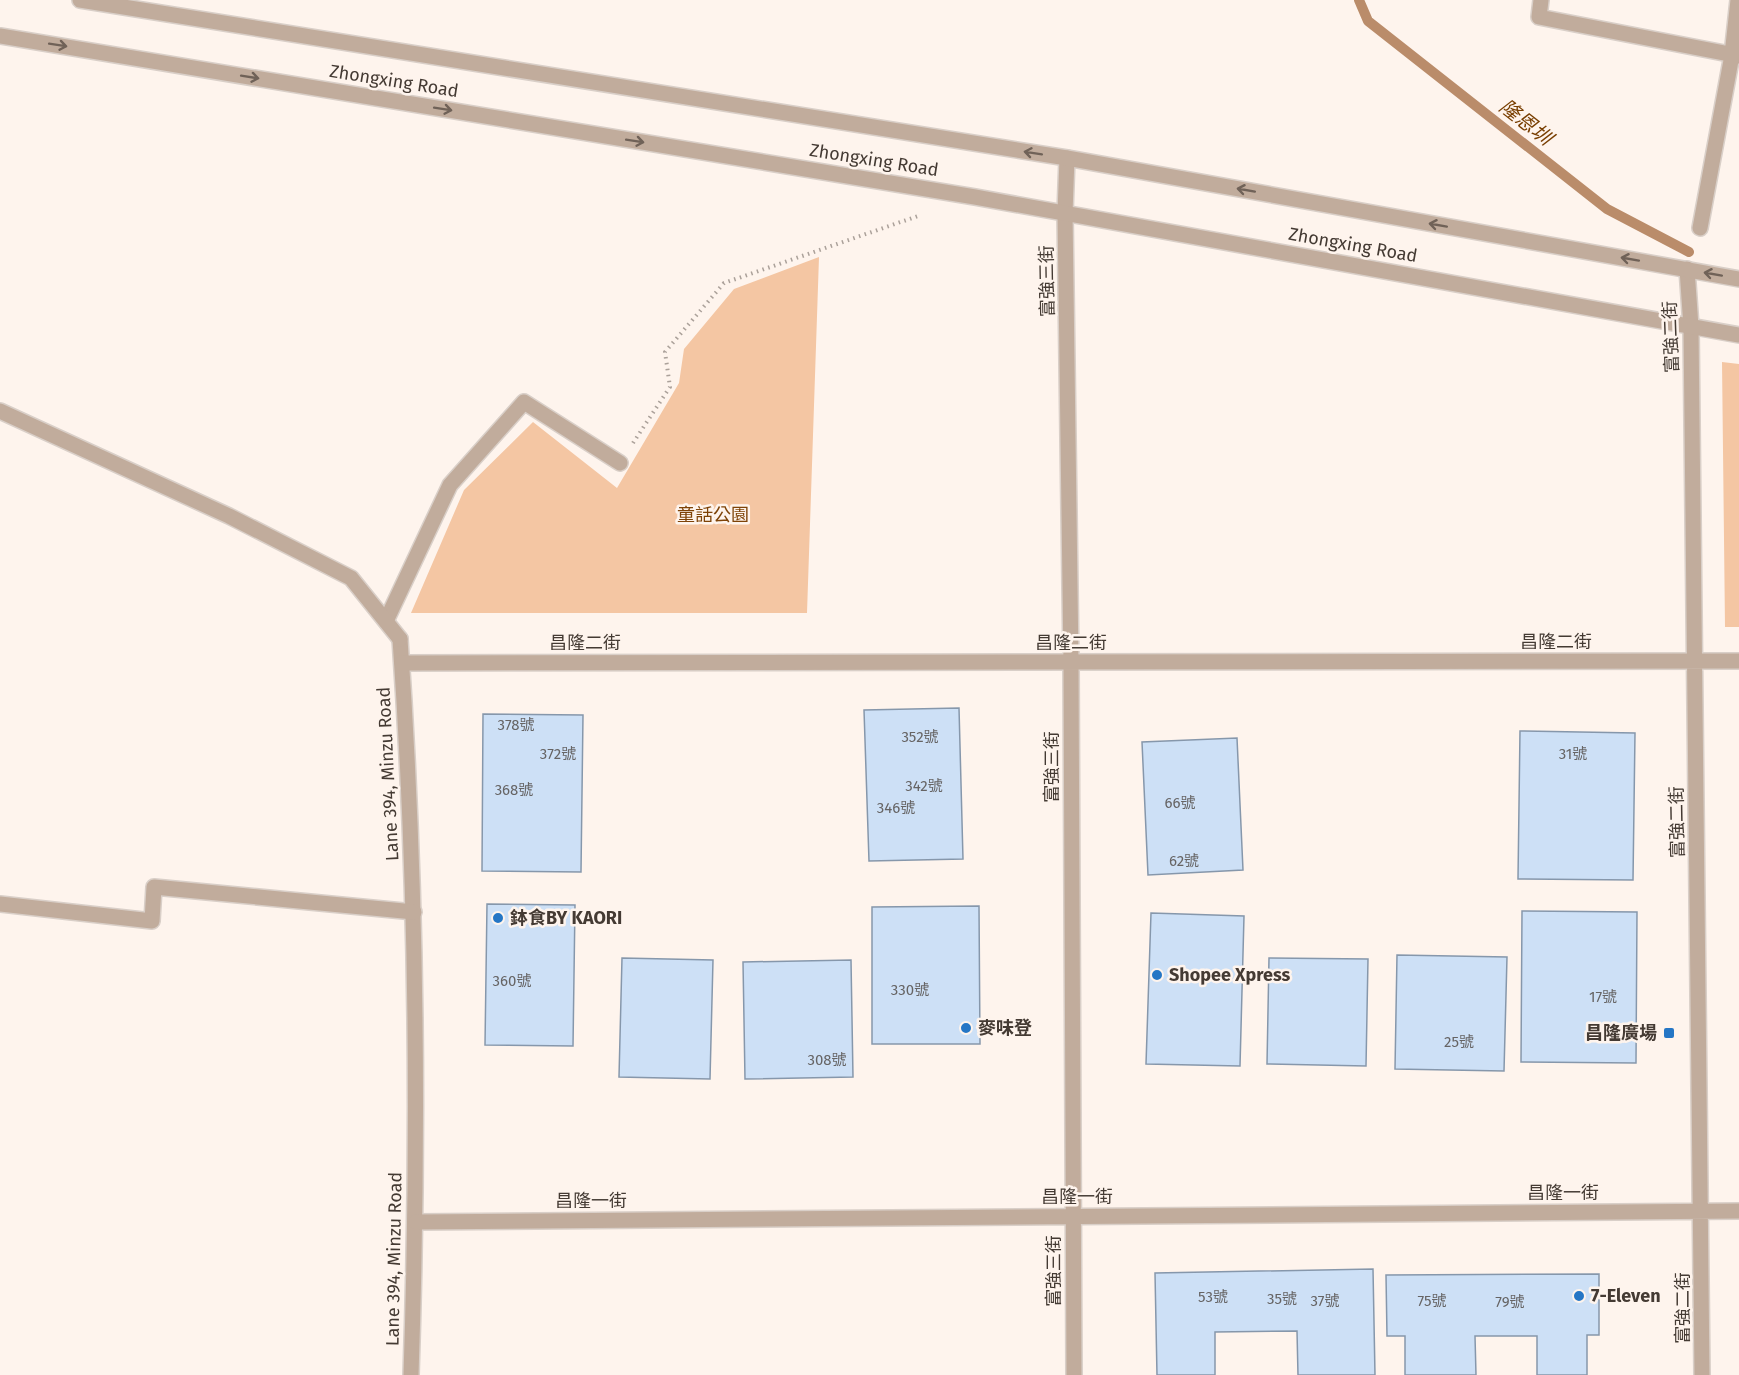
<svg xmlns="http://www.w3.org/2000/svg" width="1739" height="1375" font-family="'Fira Sans','Noto Sans TC',sans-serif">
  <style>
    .green { fill: #f4c6a3 }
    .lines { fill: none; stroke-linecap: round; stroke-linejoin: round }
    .stream { stroke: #ba8c6a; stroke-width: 10 }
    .building { fill: #cde0f6; stroke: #8697ab; stroke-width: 1.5 }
    .service-casing { stroke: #d9cfc8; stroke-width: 18 }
    .minor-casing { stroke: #d9cfc8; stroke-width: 18 }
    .tertiary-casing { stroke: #d9cfc8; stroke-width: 18 }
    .path { stroke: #aba19a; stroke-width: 4; stroke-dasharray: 1.5 4.5; stroke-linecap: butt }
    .service { stroke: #c1ac9c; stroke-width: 15 }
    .minor { stroke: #c1ac9c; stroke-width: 15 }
    .tertiary { stroke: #c1ac9c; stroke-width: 15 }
    .oneway { stroke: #706258 }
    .poi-dot { fill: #2576c5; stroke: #fef4ed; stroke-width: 2 }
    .labels { text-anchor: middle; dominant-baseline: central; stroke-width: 5; stroke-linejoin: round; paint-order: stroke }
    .number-label { font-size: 15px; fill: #666464 }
    .street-label { font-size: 18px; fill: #443a33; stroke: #fef4ed }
    .park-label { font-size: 18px; fill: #7e4307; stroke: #fef4ed }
    .poi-label { font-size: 18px; font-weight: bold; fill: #443a33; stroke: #fef4ed; text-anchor: start }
    .water-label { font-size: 20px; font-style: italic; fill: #783e00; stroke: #fef4ed }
  </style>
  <rect width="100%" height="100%" fill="#fef4ed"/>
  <path class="green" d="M819,257L807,613H411L464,490L533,422L617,488L679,383L684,349L734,289Z
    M1722,362L1739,364V627H1725Z"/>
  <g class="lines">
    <path class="stream" d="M1359,0L1368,21L1607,209L1689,252"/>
  </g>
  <path class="building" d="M959,708L963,859L869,861L864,710Z
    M483,714L583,715L581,872L482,871Z
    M1520,731L1635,733L1633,880L1518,879Z
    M1237,738L1243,870L1148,875L1142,742Z
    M487,904L575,905L573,1046L485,1045Z
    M979,906L980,1044H872V907Z
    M1522,911L1637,912L1636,1063L1521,1062Z
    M1151,913L1244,916L1240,1066L1146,1064Z
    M1397,955L1507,957L1504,1071L1395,1069Z
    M622,958L713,960L710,1079L619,1077Z
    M1269,958L1368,959L1366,1066L1267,1064Z
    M851,960L853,1077L745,1079L743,962Z
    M1373,1269L1375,1375H1298L1297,1331L1215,1332V1375H1157L1155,1273Z
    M1599,1274V1335H1587V1375H1537V1336H1475L1476,1375H1405V1336H1387L1386,1275Z"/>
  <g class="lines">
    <defs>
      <path id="service" d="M1541,0L1539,17L1739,56
        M1700,228L1732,55L1738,0
        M386,621L450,485L524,402L620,463
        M400,639C417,884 419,1130 411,1375"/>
      <path id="minor" d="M1067,158L1065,213L1071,662L1074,1375
        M1687,269L1691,327L1702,1375
        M0,411L229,516L351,578L400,639
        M402,663L1739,661
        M0,904L152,921L154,887L414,912
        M416,1222L1739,1211"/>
      <path id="tertiary" d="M80,0L1067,158L1739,279
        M0,36L975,197L1739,335"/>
    </defs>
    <use href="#service" class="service-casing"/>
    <use href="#minor" class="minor-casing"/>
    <use href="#tertiary" class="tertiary-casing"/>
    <path class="path" d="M633,443L670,387L665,352L724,283L921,215"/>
    <use href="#service" class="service"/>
    <use href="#minor" class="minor"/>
    <use href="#tertiary" class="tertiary"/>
  </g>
  <defs><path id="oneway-shaft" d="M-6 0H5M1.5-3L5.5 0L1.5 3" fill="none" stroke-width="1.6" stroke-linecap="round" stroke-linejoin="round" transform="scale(1.5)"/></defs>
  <g class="oneway">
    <use href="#oneway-shaft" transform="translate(58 45) rotate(9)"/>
    <use href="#oneway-shaft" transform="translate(250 77) rotate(9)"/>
    <use href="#oneway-shaft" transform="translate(443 109) rotate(9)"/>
    <use href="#oneway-shaft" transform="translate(635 141) rotate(9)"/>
    <use href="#oneway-shaft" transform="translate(1033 153) rotate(-171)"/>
    <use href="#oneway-shaft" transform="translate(1246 190) rotate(-170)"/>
    <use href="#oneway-shaft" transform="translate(1438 225) rotate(-170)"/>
    <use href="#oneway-shaft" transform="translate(1630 259) rotate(-170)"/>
    <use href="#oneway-shaft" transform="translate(1713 274) rotate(-170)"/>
  </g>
  <g class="poi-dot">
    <circle cx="498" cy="918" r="6"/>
    <circle cx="1157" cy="975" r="6"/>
    <circle cx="966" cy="1028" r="6"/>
    <rect x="1663" y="1027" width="12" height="12" rx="3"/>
    <circle cx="1579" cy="1296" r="6"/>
  </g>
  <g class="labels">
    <g class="number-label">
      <text x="516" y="725">378號</text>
      <text x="920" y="737">352號</text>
      <text x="558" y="754">372號</text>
      <text x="1573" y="754">31號</text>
      <text x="924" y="786">342號</text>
      <text x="514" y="790">368號</text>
      <text x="1180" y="803">66號</text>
      <text x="896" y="808">346號</text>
      <text x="1184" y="861">62號</text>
      <text x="512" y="981">360號</text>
      <text x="910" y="990">330號</text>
      <text x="1603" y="997">17號</text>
      <text x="1459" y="1042">25號</text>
      <text x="827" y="1060">308號</text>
      <text x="1213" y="1297">53號</text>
      <text x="1282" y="1299">35號</text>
      <text x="1325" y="1301">37號</text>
      <text x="1432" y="1301">75號</text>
      <text x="1510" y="1302">79號</text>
    </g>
    <g class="street-label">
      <text transform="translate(394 81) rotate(9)">Zhongxing Road</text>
      <text transform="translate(874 160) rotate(9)">Zhongxing Road</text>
      <text transform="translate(1353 245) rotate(10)">Zhongxing Road</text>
      <text transform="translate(1047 281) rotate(-91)">富強三街</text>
      <text transform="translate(1671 337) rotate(-92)">富強二街</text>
      <text x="1556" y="642">昌隆二街</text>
      <text x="585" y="643">昌隆二街</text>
      <text x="1071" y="643">昌隆二街</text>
      <text transform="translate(1052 767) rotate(-90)">富強三街</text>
      <text transform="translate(388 774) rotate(-93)">Lane 394, Minzu Road</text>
      <text transform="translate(1677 822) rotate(-91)">富強二街</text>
      <text x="1563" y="1193">昌隆一街</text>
      <text x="1077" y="1197">昌隆一街</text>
      <text x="591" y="1201">昌隆一街</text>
      <text transform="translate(394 1259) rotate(-89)">Lane 394, Minzu Road</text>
      <text transform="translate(1054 1271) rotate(-90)">富強三街</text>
      <text transform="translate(1683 1308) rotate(-90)">富強二街</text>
    </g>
    <g class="park-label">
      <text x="713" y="515">童話公園</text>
    </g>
    <g class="poi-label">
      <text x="510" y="918">鉢食BY KAORI</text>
      <text x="1169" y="975">Shopee Xpress</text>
      <text x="978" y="1028">麥味登</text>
      <text x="1657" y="1033" text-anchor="end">昌隆廣場</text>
      <text x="1591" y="1296">7-Eleven</text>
    </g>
    <g class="water-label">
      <text transform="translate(1526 122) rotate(38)">隆恩圳</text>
    </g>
  </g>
</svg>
